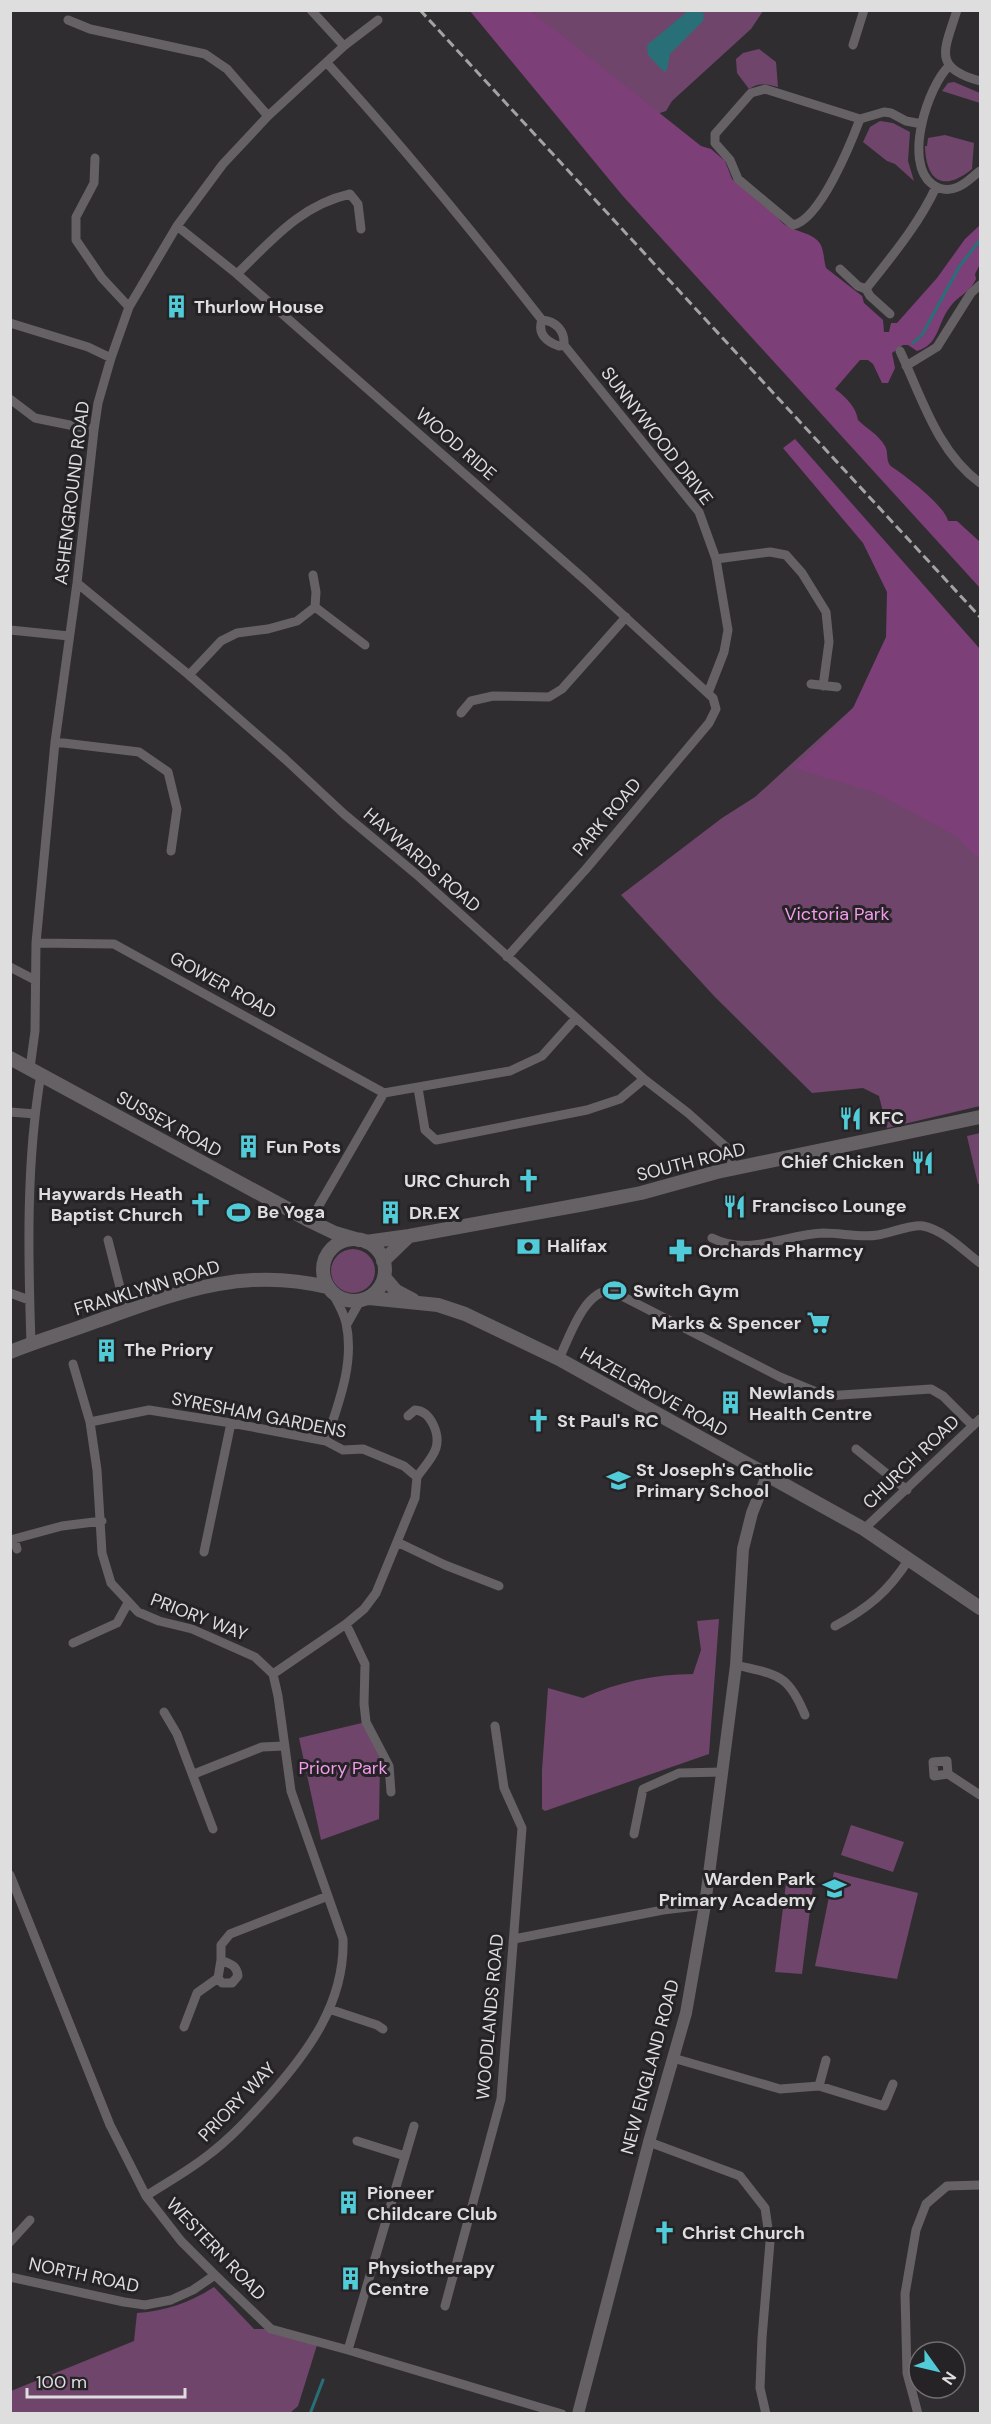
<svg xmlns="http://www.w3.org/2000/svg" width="991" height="2424" font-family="'DM Sans',sans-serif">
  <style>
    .green { fill: #6f456b }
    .forest { fill: #7d3f78 }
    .water { fill: #296f77 }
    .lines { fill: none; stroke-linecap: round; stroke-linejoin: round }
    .stream { stroke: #296f77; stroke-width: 3 }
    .minor { stroke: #656164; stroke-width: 9 }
    .tertiary { stroke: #656164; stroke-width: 12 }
    .secondary { stroke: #656164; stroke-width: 14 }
    .rail { stroke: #a4a3a4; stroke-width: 3; stroke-dasharray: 9 4.5; stroke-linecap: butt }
    .labels { text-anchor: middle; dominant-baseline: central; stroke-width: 6; stroke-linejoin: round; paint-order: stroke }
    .poi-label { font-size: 18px; font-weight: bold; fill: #dfdedf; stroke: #262326; text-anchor: start }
    .street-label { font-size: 18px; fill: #dfdedf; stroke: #262326 }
    .park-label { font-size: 18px; fill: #f49bec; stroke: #262326 }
  </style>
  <rect width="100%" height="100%" fill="#302d30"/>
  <path class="green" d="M531,11H763L751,29L672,101L666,111L654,115Z
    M759,49L776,62L778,87C766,84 760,82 749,89L737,73L736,59L743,53Z
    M954,82L980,93V103L942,91L948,83Z
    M880,121L893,123L910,132L908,161L914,181L895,164L887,161L863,142L870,127Z
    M945,135L974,143L972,169C944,192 926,182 925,146H927L928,138Z
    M933,635L980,694V1106L887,1128L879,1096L863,1088L812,1093L715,997L621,895L722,818L755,797Z
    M980,1133V1183L978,1184L967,1136Z
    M331 1271a22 22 0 1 1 44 0a22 22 0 1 1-44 0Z
    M719,1619L709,1754L545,1811L542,1809V1770L548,1688L583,1698C617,1682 656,1674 693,1674L701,1650L697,1621Z
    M366,1722L384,1756L380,1766L379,1819L321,1840L299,1738Z
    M851,1825L904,1842L893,1872L841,1855Z
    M834,1872L918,1893L897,1979L815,1966Z
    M786,1883L813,1886L802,1974L775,1972Z
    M214,2287L254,2329H271L318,2342L298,2406L290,2413L11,2414V2391L134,2341L137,2313C166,2311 189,2303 214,2287Z"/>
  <path class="forest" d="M470,11H531L701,146L711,149L725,161L732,179L778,218C789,234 817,230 822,248C824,254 824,261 826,268L862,296L864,303L883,320L884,332H889L891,323H897L937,278L965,239L980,225V264L975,274L976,279C970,293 957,296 950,307C937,323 940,344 917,351L908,345H903L892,353L895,368L888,383H882L873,364L868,360H860L835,389C846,397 856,407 858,420C867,429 878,434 885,446C889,453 885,462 892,467C906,476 945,506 948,521H957L980,542V588L622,195Z
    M795,439L980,649V860L956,836L874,792L794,768L853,708L886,637L887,592L863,543L783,448Z"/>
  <path class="water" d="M688,11H699L704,14L703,21L670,54L667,70L664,72L648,55L647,45Z"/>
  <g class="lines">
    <path class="stream" d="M913,343L922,335L959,267L980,240
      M310,2414L323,2380"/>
    <path class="minor" d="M311,10L344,46
      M957,10C945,49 931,68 980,81
      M68,20L90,29L205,54L227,69L268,116
      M853,45L864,10
      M327,63C403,146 473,232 542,320C556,321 565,331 564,345L559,346C547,342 537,334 542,320
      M949,66C928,86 903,162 932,184C940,190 949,191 958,187C967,183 973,176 980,171
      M860,119C851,143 820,220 793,225L738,179L730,160L715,143V134L751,93L765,89L860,119L884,112L891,113L906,121L922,124
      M95,158L94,183L76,217V240L102,278L129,307
      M177,226L237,274L445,457L585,580L713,698L716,709L709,723L586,869L507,957
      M840,269L858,286L866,289L870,296L890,314
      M237,274C272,240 301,205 350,194L358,204L361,229
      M866,289C892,256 919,224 936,187
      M10,323L88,347L111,358
      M564,345L699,512L716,559L728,630L724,652L708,693
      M900,351C922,398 937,451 980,483
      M906,366L937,347L971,293L980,285
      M10,399L35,418L94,430
      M716,559L770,552L786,555L802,573L826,612L829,642L823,686
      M313,575L316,592L315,607L365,645
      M77,583L189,675L285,759L344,814L416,874L644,1079L688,1113L726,1147L734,1169
      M10,630L69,636
      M189,675L221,641L237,633L268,629L297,621L315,607
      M811,684L837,687
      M461,713L471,701L493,696L549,697L562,689L626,617
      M55,742L139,752L168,772L177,809L171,851
      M36,943L114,944L384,1093L510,1071L542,1056L576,1018
      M10,967L35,980
      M30,1068L35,1031L36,943L55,742L77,583L94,430L98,403L111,358L129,307L177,226L223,164L268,116L344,46L378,20
      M418,1088L425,1130L436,1140L587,1110L620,1099L644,1079
      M10,1112L35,1114
      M310,1221L384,1093
      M712,1238C750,1257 785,1234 824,1233C842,1233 860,1238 878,1235C890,1233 913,1224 923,1226C944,1230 964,1251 980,1263
      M108,1240L126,1311
      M10,1293L29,1300
      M347,1324L360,1301
      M31,1343C28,1254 26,1162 41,1074
      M559,1359C569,1338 585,1288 612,1291L780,1377L826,1396L931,1389L943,1396L973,1426
      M73,1364L90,1422L97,1470L102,1553L111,1583L138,1612L159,1621L192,1629L255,1657L273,1674L278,1696L291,1791L343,1939C345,2002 309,2051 269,2096C250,2117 230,2139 207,2156C188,2171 166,2183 146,2196
      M408,1416L415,1410C431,1411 440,1434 436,1448C433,1458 423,1468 417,1477
      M90,1422L149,1410L231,1423L326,1441L343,1450L363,1449L404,1466L417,1477
      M326,1441C338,1405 355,1363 346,1323C344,1313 338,1303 333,1294
      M856,1449L907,1490
      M864,1529L980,1419
      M397,1542L445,1565L499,1586
      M17,1549L14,1539L62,1526L102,1521
      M204,1552L231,1423
      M346,1624L365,1664L364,1704L366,1722L389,1766L391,1792
      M835,1626C868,1608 888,1592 909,1559
      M73,1643L117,1623L128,1603
      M736,1665C777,1675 788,1673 805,1715
      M273,1674L346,1624L364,1609L376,1593L415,1498L417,1477
      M164,1712L177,1734L213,1829
      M947,1761L948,1774L934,1776L933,1762Z
      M194,1774L262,1747L284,1746
      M948,1774L980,1795
      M634,1834L643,1789L679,1773L722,1772
      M10,1875L110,2125L146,2196L181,2241L215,2275L271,2329L348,2350L562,2414
      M514,1939L663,1910L705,1905
      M221,1960V1945L230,1934L328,1896
      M221,1960C230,1964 237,1965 238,1976L232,1983H222L218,1978Z
      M329,2009L377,2025L383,2029
      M184,2027L197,1993L218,1978
      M673,2058L780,2089L819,2086L884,2106L893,2084
      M819,2086L826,2060
      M357,2141L405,2156
      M649,2142L740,2176L765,2208L770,2242L762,2338L760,2388L766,2414
      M10,2242L30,2220
      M10,2277L124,2302L145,2305L171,2300L193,2290L215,2275
      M445,2306L501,2099L522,1828L504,1788L495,1726
      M348,2350L414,2126
      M918,2414L907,2373L905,2294L916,2230L926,2204L947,2186L980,2185"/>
    <path class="tertiary" d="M578,2414L649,2142L686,2013L705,1905L736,1665L743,1549L752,1513L767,1476"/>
    <path class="secondary" d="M10,1058L310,1221L335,1233L359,1240
      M323 1270a31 31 0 1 1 62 0a31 31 0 1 1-62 0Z
      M366,1242L409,1236L585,1204L641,1193L717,1172L980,1117
      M383,1261L409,1236
      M384,1277L396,1291L413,1300
      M369,1298L438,1305L465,1314L559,1359L864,1529L980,1608
      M10,1352C39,1340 68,1332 97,1321C176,1293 242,1266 327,1287"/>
    <path class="rail" d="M420,10L980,617"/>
  </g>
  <defs>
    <symbol id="building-bare" viewBox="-9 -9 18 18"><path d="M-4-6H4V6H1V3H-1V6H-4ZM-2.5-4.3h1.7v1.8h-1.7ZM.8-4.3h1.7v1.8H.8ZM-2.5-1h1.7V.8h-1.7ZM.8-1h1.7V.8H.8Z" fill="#52cbd8" stroke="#262326" stroke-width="2.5" paint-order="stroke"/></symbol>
    <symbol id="restaurant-bare" viewBox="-9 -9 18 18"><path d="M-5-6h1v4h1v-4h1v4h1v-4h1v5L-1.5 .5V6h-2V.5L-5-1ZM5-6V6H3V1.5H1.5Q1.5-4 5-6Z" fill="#52cbd8" stroke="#262326" stroke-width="2.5" paint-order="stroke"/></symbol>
    <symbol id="church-bare" viewBox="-9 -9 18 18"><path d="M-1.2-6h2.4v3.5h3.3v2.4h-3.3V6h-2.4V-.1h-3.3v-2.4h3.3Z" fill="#52cbd8" stroke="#262326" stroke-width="2.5" paint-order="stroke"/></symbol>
    <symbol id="stadium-bare" viewBox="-9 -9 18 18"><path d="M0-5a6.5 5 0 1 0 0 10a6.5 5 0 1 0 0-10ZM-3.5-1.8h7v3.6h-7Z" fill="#52cbd8" stroke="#262326" stroke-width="2.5" paint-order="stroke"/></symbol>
    <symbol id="bank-bare" viewBox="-9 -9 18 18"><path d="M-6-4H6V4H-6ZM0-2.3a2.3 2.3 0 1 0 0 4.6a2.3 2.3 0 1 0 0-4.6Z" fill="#52cbd8" stroke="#262326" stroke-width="2.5" paint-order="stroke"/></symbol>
    <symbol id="pharmacy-bare" viewBox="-9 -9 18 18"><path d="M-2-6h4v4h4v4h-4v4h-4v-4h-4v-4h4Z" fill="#52cbd8" stroke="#262326" stroke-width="2.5" paint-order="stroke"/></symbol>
    <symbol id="supermarket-bare" viewBox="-9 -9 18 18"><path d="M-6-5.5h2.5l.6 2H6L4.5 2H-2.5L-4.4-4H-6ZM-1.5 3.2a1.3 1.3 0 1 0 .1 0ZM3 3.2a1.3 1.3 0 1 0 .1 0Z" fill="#52cbd8" stroke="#262326" stroke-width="2.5" paint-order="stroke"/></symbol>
    <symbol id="school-bare" viewBox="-9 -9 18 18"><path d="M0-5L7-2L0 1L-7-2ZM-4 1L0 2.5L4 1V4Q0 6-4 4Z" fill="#52cbd8" stroke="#262326" stroke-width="2.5" paint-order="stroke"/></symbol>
  </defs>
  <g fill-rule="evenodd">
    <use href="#building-bare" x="160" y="290" width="33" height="33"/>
    <use href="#restaurant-bare" x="834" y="1102" width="33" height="33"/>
    <use href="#building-bare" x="232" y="1130" width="33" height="33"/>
    <use href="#restaurant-bare" x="906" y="1146" width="33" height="33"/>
    <use href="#church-bare" x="512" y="1164" width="33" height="33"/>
    <use href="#church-bare" x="184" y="1188" width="33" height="33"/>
    <use href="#restaurant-bare" x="718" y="1190" width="33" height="33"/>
    <use href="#stadium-bare" x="222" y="1196" width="33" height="33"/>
    <use href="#building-bare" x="374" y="1196" width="33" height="33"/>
    <use href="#bank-bare" x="512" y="1230" width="33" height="33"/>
    <use href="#pharmacy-bare" x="664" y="1234" width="33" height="33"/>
    <use href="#stadium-bare" x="598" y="1274" width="33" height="33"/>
    <use href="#supermarket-bare" x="802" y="1306" width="33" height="33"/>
    <use href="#building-bare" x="90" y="1334" width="33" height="33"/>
    <use href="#building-bare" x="714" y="1386" width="33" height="33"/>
    <use href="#church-bare" x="522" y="1404" width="33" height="33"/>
    <use href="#school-bare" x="602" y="1464" width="33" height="33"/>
    <use href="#school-bare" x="818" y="1872" width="33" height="33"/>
    <use href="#building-bare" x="332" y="2186" width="33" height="33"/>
    <use href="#church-bare" x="648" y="2216" width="33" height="33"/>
    <use href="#building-bare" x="334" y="2262" width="33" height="33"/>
  </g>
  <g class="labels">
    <g class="poi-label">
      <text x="194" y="307">Thurlow House</text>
      <text x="869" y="1118">KFC</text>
      <text x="266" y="1147">Fun Pots</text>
      <text x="904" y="1162" text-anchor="end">Chief Chicken</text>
      <text x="510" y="1181" text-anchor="end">URC Church</text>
      <text x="183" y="1194" text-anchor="end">Haywards Heath<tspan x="183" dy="21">Baptist Church</tspan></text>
      <text x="752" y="1206">Francisco Lounge</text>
      <text x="257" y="1212">Be Yoga</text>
      <text x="409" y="1213">DR.EX</text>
      <text x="547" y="1246">Halifax</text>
      <text x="698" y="1251">Orchards Pharmcy</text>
      <text x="633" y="1291">Switch Gym</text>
      <text x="801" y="1323" text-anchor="end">Marks &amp; Spencer</text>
      <text x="124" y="1350">The Priory</text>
      <text x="749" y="1393">Newlands<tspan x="749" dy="21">Health Centre</tspan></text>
      <text x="557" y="1421">St Paul's RC</text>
      <text x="636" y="1470">St Joseph's Catholic<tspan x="636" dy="21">Primary School</tspan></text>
      <text x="816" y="1879" text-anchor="end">Warden Park<tspan x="816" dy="21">Primary Academy</tspan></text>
      <text x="367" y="2193">Pioneer<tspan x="367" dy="21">Childcare Club</tspan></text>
      <text x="682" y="2233">Christ Church</text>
      <text x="368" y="2268">Physiotherapy<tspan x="368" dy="21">Centre</tspan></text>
    </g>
    <g class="street-label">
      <text transform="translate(657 436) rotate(52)">SUNNYWOOD DRIVE</text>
      <text transform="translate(456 444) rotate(41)">WOOD RIDE</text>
      <text transform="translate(72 493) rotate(-83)">ASHENGROUND ROAD</text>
      <text transform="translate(607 817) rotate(-50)">PARK ROAD</text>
      <text transform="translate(422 860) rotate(41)">HAYWARDS ROAD</text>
      <text transform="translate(223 985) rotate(29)">GOWER ROAD</text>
      <text transform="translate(169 1124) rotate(29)">SUSSEX ROAD</text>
      <text transform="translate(691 1162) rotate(-14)">SOUTH ROAD</text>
      <text transform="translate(147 1288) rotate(-17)">FRANKLYNN ROAD</text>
      <text transform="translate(654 1392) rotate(29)">HAZELGROVE ROAD</text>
      <text transform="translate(259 1415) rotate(11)">SYRESHAM GARDENS</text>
      <text transform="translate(911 1462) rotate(-44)">CHURCH ROAD</text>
      <text transform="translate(199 1617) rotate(21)">PRIORY WAY</text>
      <text transform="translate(490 2017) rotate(-85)">WOODLANDS ROAD</text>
      <text transform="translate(650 2067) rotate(-75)">NEW ENGLAND ROAD</text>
      <text transform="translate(237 2102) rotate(-46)">PRIORY WAY</text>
      <text transform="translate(216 2249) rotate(46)">WESTERN ROAD</text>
      <text transform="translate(84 2275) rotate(12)">NORTH ROAD</text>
    </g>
    <g class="park-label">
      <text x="837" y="914">Victoria Park</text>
      <text x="343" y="1768">Priory Park</text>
    </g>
  </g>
  <rect width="991" height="2424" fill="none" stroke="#dfdedf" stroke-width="24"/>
  <g transform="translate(937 2370) rotate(124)"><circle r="28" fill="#262326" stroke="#706e70" stroke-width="1.5"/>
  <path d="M0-4.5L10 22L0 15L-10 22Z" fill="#52cbd8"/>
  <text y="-9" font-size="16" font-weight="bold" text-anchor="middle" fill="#dfdedf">N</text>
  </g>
  <path d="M27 2388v9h158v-9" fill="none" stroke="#dfdedf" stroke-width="3"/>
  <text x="36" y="2388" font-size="18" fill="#dfdedf" stroke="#262326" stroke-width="4.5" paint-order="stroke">100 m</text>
</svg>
